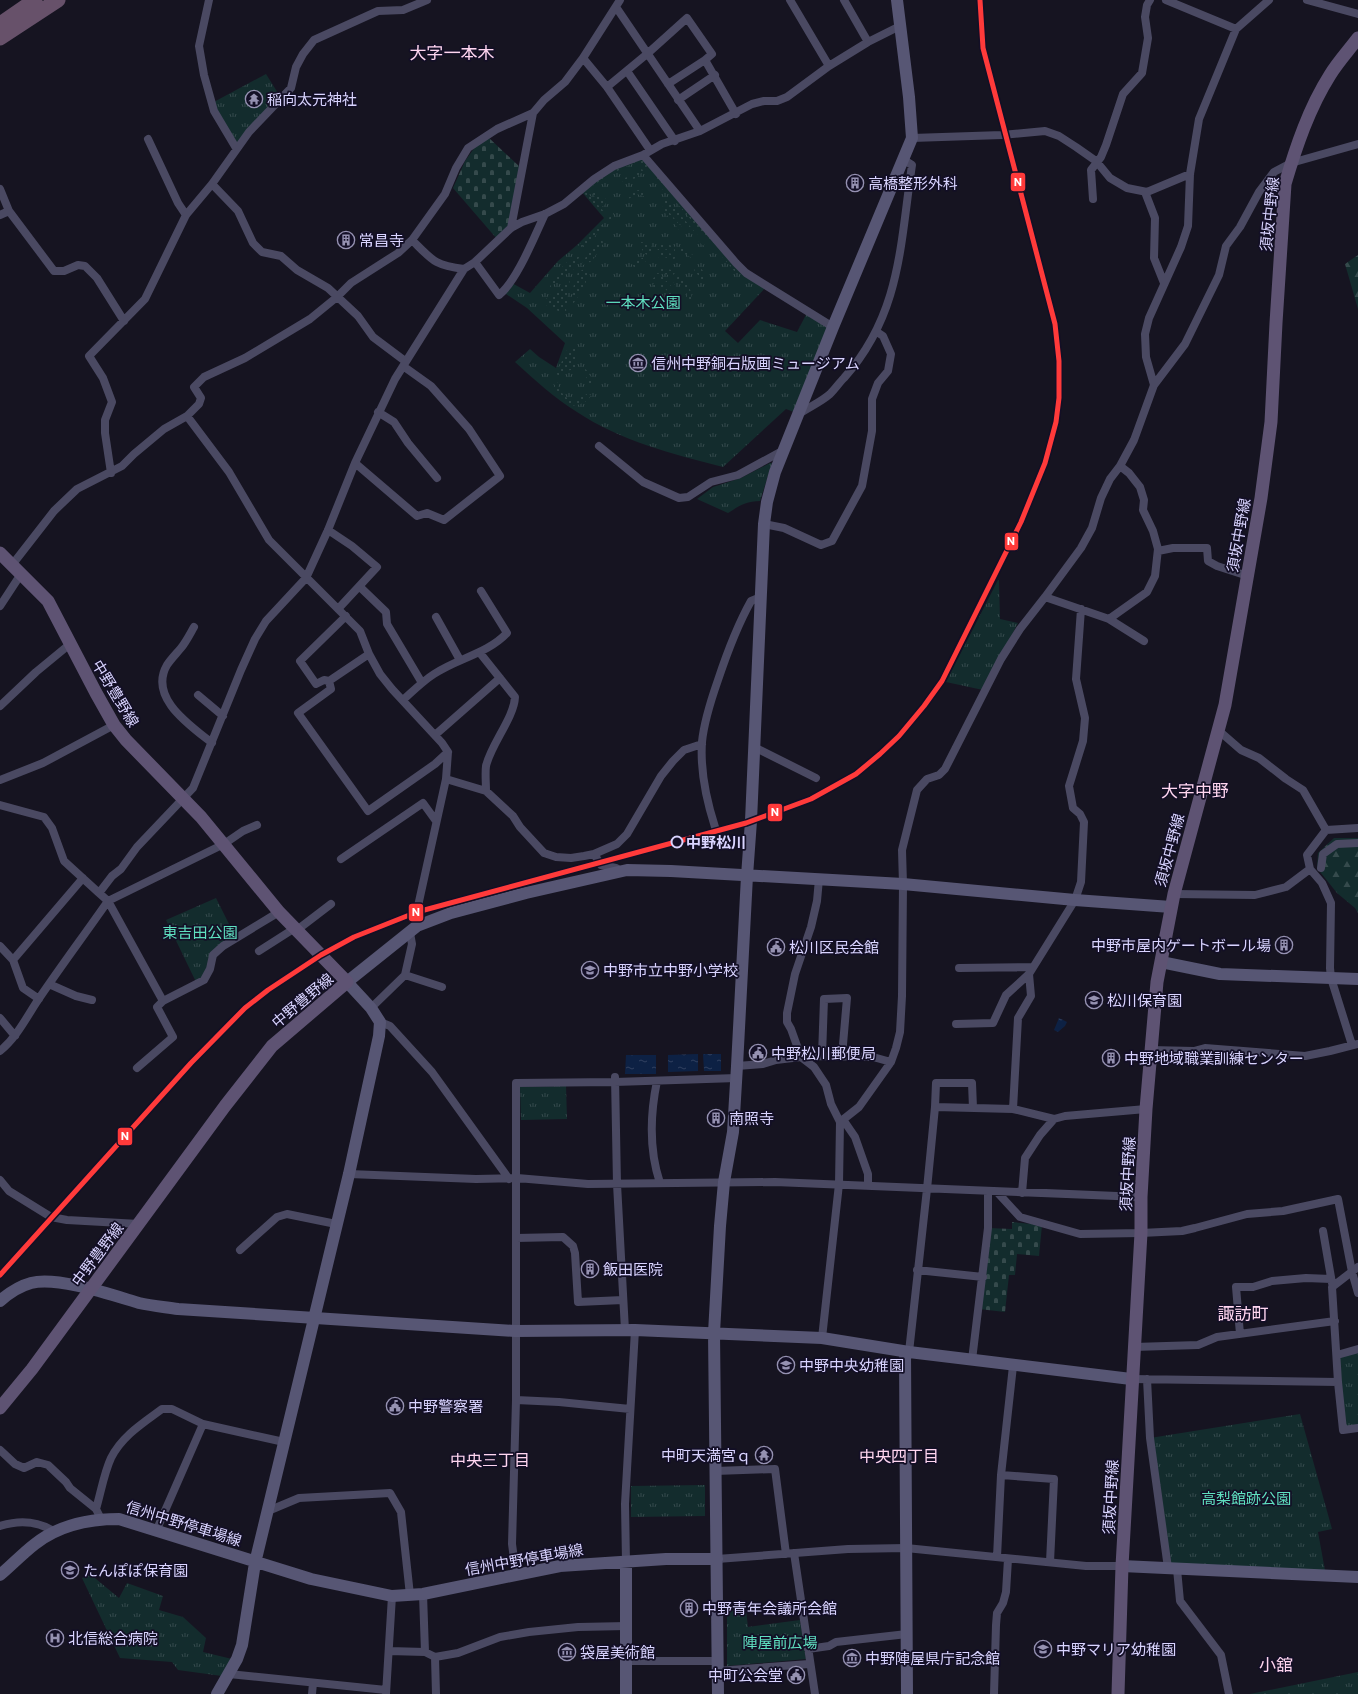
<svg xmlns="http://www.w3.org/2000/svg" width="1358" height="1694" font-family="Commissioner,'Noto Sans JP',sans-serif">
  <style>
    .grass { fill: url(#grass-tufts) }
    .forest { fill: url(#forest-firs) }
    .cemetery { fill: url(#cemetery-stones) }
    .garden { fill: url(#garden-dots) }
    .water { fill: url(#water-ripples) }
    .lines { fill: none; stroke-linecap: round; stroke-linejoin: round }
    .street { stroke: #4a4962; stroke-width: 8 }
    .secondary { stroke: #575674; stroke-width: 12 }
    .primary { stroke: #5e5373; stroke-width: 13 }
    .highway { stroke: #67516a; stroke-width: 15 }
    .rail-1-casing { stroke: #130f26; stroke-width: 8 }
    .rail-1 { stroke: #ff3a3a; stroke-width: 5 }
    .stop-dot { fill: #130f26; stroke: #d9d4ff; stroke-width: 2 }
    .labels { text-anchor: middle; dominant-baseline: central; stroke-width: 3.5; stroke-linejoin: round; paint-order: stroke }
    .poi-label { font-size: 15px; fill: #d9d4ff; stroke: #130f26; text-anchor: start }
    .street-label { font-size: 15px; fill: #d9d4ff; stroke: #130f26 }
    .park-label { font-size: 15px; fill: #5fe0c0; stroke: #130f26 }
    .stop-label { font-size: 15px; font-weight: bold; fill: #d9d4ff; stroke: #130f26; text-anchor: start }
    .neighbourhood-label { font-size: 16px; fill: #ffd6f0; stroke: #130f26 }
    .quarter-label { font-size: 17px; fill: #ffd6f0; stroke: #130f26 }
    .line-badge { stroke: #130f26; stroke-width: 1.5 }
    .badge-label { font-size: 11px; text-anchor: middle; font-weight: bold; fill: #fff }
  </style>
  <defs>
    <pattern id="grass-tufts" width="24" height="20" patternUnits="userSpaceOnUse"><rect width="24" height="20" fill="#132c2d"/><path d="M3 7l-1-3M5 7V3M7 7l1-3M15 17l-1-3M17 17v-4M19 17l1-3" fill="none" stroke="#354a4c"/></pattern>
    <pattern id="forest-firs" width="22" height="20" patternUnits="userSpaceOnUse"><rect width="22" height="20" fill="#132c2d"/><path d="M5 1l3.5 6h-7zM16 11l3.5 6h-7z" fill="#354a4c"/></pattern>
    <pattern id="cemetery-stones" width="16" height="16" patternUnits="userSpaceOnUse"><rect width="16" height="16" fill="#132c2d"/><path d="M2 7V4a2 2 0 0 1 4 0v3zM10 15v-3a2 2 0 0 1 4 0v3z" fill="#354a4c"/></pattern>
    <pattern id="garden-dots" width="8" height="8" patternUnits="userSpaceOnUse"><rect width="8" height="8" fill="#132c2d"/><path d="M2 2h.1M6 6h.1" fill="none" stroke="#354a4c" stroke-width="1.8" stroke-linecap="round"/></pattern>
    <pattern id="water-ripples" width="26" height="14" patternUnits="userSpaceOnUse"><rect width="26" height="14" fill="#0d2144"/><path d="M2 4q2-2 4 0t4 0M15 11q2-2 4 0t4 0" fill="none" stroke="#304060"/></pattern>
  </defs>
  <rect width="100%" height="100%" fill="#161421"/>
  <path class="grass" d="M266,74L281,98L236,148L212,103Z
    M643,155L736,263L767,286L725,331L738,343L760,320L797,332L808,311L833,327L799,414L786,409L723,467C672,454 621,441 577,412C554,398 535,380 515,362L530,349L539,357L556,368L565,343L527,308L503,292L510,282L530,293L558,261L577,245L604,218L581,191L594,179Z
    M770,463H772L760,501C746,501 739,506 728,513L697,499L713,487L741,478Z
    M998,580H999L1000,619L1018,623L983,690L946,682Z
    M216,898L236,938L223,946L210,969L197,984L166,920Z
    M566,1086L567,1119L521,1120L520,1087Z
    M1358,1349V1428L1343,1430L1337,1355Z
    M1300,1414L1332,1529L1318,1532L1326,1576L1168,1568L1150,1438Z
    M705,1485V1516L631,1517V1486Z
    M90,1574L119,1598L127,1583L163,1596L159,1610L183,1617L206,1638L203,1652L232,1659L222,1676L178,1670L172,1662L120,1658L82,1578Z
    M746,1610L748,1627L800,1620L806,1659L727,1666V1611Z
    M1358,1672V1694H1250Z"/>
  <path class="forest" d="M1358,255V309L1345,264Z
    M1334,838H1358V913L1355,908L1337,893L1317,868L1318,853Z"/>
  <path class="cemetery" d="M489,138L521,168L509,230L497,239L453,188L465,161L475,147Z
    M1012,1222L1042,1225L1039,1256L1017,1254L1015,1275H1009L1005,1312L979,1309L988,1228L1012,1229Z"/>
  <path class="garden" d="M642,157L649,165L645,168L639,161C620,169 602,178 586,191L605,213L603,214L583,192L615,168Z
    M642,169L643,171L636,178L623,182L622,179L633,175Z
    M656,174L739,271L736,273L670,195L664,191L652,177Z
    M593,190L600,196L608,200L603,207L591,192Z
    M638,190L647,192L646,197L637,194C623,201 614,208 610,223H607C613,207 622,197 638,190Z
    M667,199L705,244L703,246L664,202Z
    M664,206L684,230L681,232L661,208Z
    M603,221C601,235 585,246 573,251Z
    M602,236L603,244L592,261L581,266L590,249Z
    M641,242L651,244L653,258C646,255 640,251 641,242Z
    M667,244L672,246V251L663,249L658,250L656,246Z
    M675,246L688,251L698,260L695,261L686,254L674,251Z
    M664,252L676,255L674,260L664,257L659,258L658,253Z
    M581,253L573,270L560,278L549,289C556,272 564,262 581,253Z
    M645,257L646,261L635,268L632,265L635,261Z
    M699,266L703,271L705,278L702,280L694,270Z
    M589,267L585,286L573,304V288L578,272Z
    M664,268L671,270L675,273L672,276L662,273L657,274V269Z
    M679,275C689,283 692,291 692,303L688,302L686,291L676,279Z
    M655,277C665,276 672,279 677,288L673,289C668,281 662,278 652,281V279Z
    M570,278L566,310L567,314L550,308L545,304L546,299Z
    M657,283C665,283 669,286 671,294H669C666,288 662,285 654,288L653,284Z
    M568,348L577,349L576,369L565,371L560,376L556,374Z
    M584,368C591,373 593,381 592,389L589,388L588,380L583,372Z
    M554,381L558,383L559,390L569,400H576L587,394L591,395C588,403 578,405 571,406L555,393Z"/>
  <path class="water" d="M1059,1018L1067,1022L1065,1026L1058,1032L1054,1030Z
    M698,1054V1071L668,1072V1055Z
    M703,1054H721V1071H704Z
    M626,1055H656V1074H625Z"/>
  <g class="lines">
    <path class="street" d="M209,0L199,46L204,75L214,111L236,148
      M790,0L829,66
      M844,0L868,42
      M1166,0L1236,29
      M1307,0L1358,14
      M616,7L700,131
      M583,58L607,87L650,150
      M627,71L675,141
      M668,84L705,60
      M607,87L647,54L687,18L712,54L705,60L736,114
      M678,100L715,75
      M912,138L1002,135L1045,131L1059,136L1076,147L1096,161L1110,178L1127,188L1147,192L1190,174
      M148,139L178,203L186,215
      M643,155L736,263L746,273L833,327
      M212,184L238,211L253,243L262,252L281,256L297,270L328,288L358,316L373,337L405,361
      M0,189L9,211L54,271H64L78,265L85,266L97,278L124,321
      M1145,192L1155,218L1154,258L1164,283
      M1093,199L1091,170L1101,157L1106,145L1123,94L1142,73L1148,38L1145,17L1147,5L1150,0
      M0,215L9,211
      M511,228L533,113
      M412,240C433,261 434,265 464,269
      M475,262L499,295C517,281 535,235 545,214
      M1154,385L1146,357L1145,334L1149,318L1181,247L1188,226L1190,174L1199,119L1236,29L1269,0
      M378,412L394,422L408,443L437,478
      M799,414C809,407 821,402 830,394C835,389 839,383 844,378C901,314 900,245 912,165L904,160
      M187,416L229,472L269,540L360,631L369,654L380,674L392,689L442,743L448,752L446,779L418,906
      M599,446L643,482L679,498L688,497L711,482L738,475L784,450
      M355,463L417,516L427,513L444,520L500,476L469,429L431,386L403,366
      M111,473L105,433V420L112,402L103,378L89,356L145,299L186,215L212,184L249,132L291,88L296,67L303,54L314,40L378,11L403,10L427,0
      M764,524L784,528L821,545L832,541L862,486L872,431V399L878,383L888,371L891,354L883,336L877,332
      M328,530L352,546L377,567L338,609
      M1158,551L1173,548H1207L1208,561L1217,566L1248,576
      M12,565L54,511L77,489L122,466L134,454L164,429L187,416L199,404L201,398L194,387L204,377L245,358L310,319L337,297L351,283L398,253L412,240L445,194L456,168L468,148L497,129L533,113L544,100L565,82L583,58L620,0
      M360,587L386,612L387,624L422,683
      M1045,597L1109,619L1144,641
      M0,606L21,574
      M436,617L460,660
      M1109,619L1147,592L1155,576L1158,549L1153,531L1143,510L1144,500L1140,487L1129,473L1120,466
      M194,627C190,634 186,642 181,648C176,654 171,659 167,665C148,698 191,726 212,743
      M480,653L515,697C514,718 491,744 486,766C485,773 486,783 486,791
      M369,654L329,681L331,689L298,713L368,811L435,764L448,752
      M329,681L324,680L316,684L300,661L346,616
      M198,695L223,716
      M403,700C413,691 423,681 434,674C458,658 487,654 507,633L481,591
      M0,706L36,672L70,644
      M1218,730L1241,750L1259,758L1286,779L1303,790L1326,830L1307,855L1310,869L1322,883L1331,903L1330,968L1331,978L1352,1045
      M435,735L500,678
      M754,747L816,778
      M446,779L486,791L513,816L520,827L544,853L556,857L571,858L584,856L594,854L617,844L627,834L661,776L673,761L684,750L702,744
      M0,780L43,763L114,725
      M0,805L44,817L52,828L64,861L99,893
      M715,827C706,799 700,771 702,742C704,721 711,700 718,680C727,653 737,626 751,601L761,597
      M1326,830L1358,828
      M594,854L601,865L616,868L621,871
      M341,859L423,803L436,821
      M1321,868L1323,854L1337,844L1358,843
      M819,879L817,901L811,927L795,974L787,1013V1022L791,1029L801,1057L814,1067L826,1085L831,1104L840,1122
      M1174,894L1255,895L1286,887L1310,869
      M297,930L331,904
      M410,933L412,944L405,975L442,987
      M0,946L13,960
      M259,951L295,928
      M959,968L1033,967
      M49,984L76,996L92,1000
      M39,999L23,988L13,960L83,878
      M163,1001L204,980L210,969L213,955L223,946L279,912
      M371,1008L405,975
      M0,1018L15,1036
      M380,1022L390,1026L432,1072L509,1179
      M956,1024L993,1023L1006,995L1029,974L1075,900L1081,882L1084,822L1080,814L1073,808L1069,786L1083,741L1085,718L1076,679L1081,609
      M1150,1050L1194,1051L1205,1048L1305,1056L1330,1051L1358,1044
      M0,1051C17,1037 26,1018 38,1000C61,966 85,934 108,901L99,893L112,876L121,869L137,847L193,788L241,670L255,639L266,621L306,578L328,530L355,463L395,379L464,269L475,262L511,228L522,222L545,214L564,204L594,179L614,166L643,155L662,144L700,131L752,104L764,101H777L787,97L829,66L868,42L900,26
      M822,1056L824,999L847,998L842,1056
      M737,1066L763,1064L776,1060L801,1057L822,1056L873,1057L891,1062
      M137,1068L173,1037L157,1007L163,1001L108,901L224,844L243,831L257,825
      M615,1077L617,1184L625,1330
      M657,1081C650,1115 649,1150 660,1183
      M935,1107L936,1083H972L973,1108
      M1013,1109L1018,1018L1031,996L1029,974
      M844,1121L855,1137L868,1174V1186
      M349,1174L476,1179L517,1178L588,1184L775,1182L1141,1197
      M0,1180L9,1191L51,1217L67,1220L139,1224
      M997,1192L1020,1217L1080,1234L1141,1233L1182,1231L1195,1228L1247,1214L1283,1211L1338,1199L1352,1272L1358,1293
      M1022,1193L1025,1158L1040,1135L1054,1119L1065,1116L1146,1109
      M1323,1231L1332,1283
      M516,1238L563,1237L573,1246L575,1253L578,1302L623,1300
      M240,1250L277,1217L287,1214L336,1224
      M917,1270L983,1277
      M1240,1334L1236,1287H1253L1272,1281L1306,1278L1331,1279
      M822,1338L839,1184L840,1122L859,1107L891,1062L896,1048L900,1032L902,996L903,884L902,850L917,790L927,779L939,775L945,769L1001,659L1020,629L1045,597L1081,548L1092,528L1101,498L1110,479L1120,466L1134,440L1154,385L1185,344L1219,275L1226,246L1240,227L1259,192L1274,172L1291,163L1358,144
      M1134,1347L1198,1345L1217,1337L1335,1321
      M909,1352L927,1189L935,1107L1013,1109L1054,1119
      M1337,1355L1358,1349
      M972,1360L988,1228V1192
      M1131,1379L1338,1382L1332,1287L1358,1267
      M1147,1379L1150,1438L1168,1568
      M1338,1382L1343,1430L1358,1428
      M516,1400L559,1402L630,1409
      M0,1450L15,1464L24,1468L37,1462L48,1465L66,1482L70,1488L96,1509L101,1519
      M715,1471L775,1469L786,1554
      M1001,1475L1054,1479L1050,1562
      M96,1509C101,1492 104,1473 111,1458C122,1436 143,1423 162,1409H172L203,1424L284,1442
      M268,1511L299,1498L390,1493L401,1512L410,1595
      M0,1526C19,1520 38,1521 55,1532
      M157,1529L203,1424
      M794,1553L815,1694
      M997,1557L1001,1475L1013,1366
      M717,1559L848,1549L906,1548L1086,1566H1122
      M626,1562L625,1504L635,1330
      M1177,1569L1180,1601L1221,1655L1229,1694
      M516,1574L512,1544L516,1400V1083L615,1082L737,1078
      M423,1594L425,1652L435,1657L436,1694
      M808,1649L829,1646L836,1642L907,1634
      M389,1651L425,1652
      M435,1657L458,1653L500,1637L529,1632L578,1627L627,1626
      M626,1661H717
      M717,1671L809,1664
      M229,1674L386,1690
      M312,1694L313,1683
      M386,1694L392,1596
      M994,1694L996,1625L997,1613L1003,1603L1006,1592L1008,1559"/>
    <path class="secondary" d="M1161,962L1220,974L1358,979
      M0,1301C9,1293 20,1286 31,1283C57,1276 112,1295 139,1303C152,1306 165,1307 178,1309L515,1331L635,1330L822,1338L909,1352L1131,1379
      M905,1352L907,1694
      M1122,1566L1358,1577
      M0,1575C12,1565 22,1554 35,1544C59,1525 89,1519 119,1519L311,1579L392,1596L423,1594L560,1566L666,1559H717
      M217,1694L237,1659L242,1645L255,1563L349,1174L379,1036L380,1022L371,1008L347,982L417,926L451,913L526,893L627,870L671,871L903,884L1075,900L1171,907
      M626,1694V1562
      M718,1694L714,1333L720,1226L724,1182L733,1132L737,1066L747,876L751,821L764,524L767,502L775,472L833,327L912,138L909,97L897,0"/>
    <path class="primary" d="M0,553L48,601L96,693L114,725L126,740L201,817L279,912L347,982L272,1046L225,1106L32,1369L0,1408
      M1118,1694L1122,1566L1141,1233V1197L1146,1109L1157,982L1174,894L1225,705L1261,498L1271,422L1276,323L1285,184C1296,147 1309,108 1330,75C1338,62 1349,50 1358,38"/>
    <path class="highway" d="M0,24L35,0
      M0,38L58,0"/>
    <defs>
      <path id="rail-1" d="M0,1275L191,1063L245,1008L268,990L321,955L354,937L417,912L746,823L811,799L856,774L880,754L899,736L924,706L942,681L1021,522L1045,463L1056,422L1059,398V361L1055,324L983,48L980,0"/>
    </defs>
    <use href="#rail-1" class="rail-1-casing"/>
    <use href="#rail-1" class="rail-1"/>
  </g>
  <defs>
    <symbol id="temple-ring" viewBox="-11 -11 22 22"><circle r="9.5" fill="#130f26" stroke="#9591b1" stroke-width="1.5"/><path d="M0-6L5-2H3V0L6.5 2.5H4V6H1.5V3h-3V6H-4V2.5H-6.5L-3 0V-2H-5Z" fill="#9591b1"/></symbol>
    <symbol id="building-ring" viewBox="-11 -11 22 22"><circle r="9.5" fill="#130f26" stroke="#9591b1" stroke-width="1.5"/><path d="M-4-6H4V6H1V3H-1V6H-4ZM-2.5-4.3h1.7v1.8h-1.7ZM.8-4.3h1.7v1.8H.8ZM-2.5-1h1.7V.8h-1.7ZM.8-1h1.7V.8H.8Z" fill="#9591b1"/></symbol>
    <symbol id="museum-ring" viewBox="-11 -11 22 22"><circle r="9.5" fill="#130f26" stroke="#9591b1" stroke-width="1.5"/><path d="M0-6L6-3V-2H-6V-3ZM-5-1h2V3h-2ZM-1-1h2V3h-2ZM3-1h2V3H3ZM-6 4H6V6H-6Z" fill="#9591b1"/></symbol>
    <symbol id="civic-ring" viewBox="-11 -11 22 22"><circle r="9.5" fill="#130f26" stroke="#9591b1" stroke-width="1.5"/><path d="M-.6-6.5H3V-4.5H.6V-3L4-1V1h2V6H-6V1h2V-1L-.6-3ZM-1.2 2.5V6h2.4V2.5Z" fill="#9591b1"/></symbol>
    <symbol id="school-ring" viewBox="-11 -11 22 22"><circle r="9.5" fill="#130f26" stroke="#9591b1" stroke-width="1.5"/><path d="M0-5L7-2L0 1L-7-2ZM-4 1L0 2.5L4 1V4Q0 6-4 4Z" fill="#9591b1"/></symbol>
    <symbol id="hospital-ring" viewBox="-11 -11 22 22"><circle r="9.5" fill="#130f26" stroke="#9591b1" stroke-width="1.5"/><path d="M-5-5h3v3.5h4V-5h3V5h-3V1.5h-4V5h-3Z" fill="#9591b1"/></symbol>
  </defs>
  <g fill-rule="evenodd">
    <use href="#temple-ring" x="244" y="89" width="20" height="20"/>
    <use href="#building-ring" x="845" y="173" width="20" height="20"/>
    <use href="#building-ring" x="336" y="230" width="20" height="20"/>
    <use href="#museum-ring" x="628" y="353" width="20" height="20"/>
    <use href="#building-ring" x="1274" y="935" width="20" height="20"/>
    <use href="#civic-ring" x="766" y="937" width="20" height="20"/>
    <use href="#school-ring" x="580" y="960" width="20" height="20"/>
    <use href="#school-ring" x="1084" y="990" width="20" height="20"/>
    <use href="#civic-ring" x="748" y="1043" width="20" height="20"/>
    <use href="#building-ring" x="1101" y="1048" width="20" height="20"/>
    <use href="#building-ring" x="706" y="1108" width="20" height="20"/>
    <use href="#building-ring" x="580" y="1259" width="20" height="20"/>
    <use href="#school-ring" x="776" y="1355" width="20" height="20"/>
    <use href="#civic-ring" x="385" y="1396" width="20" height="20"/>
    <use href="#temple-ring" x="754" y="1445" width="20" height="20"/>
    <use href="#school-ring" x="60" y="1560" width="20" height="20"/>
    <use href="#building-ring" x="679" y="1598" width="20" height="20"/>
    <use href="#hospital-ring" x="45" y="1628" width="20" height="20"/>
    <use href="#school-ring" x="1033" y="1639" width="20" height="20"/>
    <use href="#museum-ring" x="557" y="1642" width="20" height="20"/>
    <use href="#museum-ring" x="842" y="1648" width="20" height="20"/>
    <use href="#civic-ring" x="786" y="1665" width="20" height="20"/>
  </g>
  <circle class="stop-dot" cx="677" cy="842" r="5.5"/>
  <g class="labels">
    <g class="poi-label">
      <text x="267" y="99">稲向太元神社</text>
      <text x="868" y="183">高橋整形外科</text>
      <text x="359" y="240">常昌寺</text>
      <text x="651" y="363">信州中野銅石版画ミュージアム</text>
      <text x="1271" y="945" text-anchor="end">中野市屋内ゲートボール場</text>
      <text x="789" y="947">松川区民会館</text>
      <text x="603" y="970">中野市立中野小学校</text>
      <text x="1107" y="1000">松川保育園</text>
      <text x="771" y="1053">中野松川郵便局</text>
      <text x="1124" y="1058">中野地域職業訓練センター</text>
      <text x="729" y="1118">南照寺</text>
      <text x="603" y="1269">飯田医院</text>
      <text x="799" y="1365">中野中央幼稚園</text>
      <text x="408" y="1406">中野警察署</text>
      <text x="751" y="1455" text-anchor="end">中町天満宮ｑ</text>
      <text x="83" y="1570">たんぽぽ保育園</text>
      <text x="702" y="1608">中野青年会議所会館</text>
      <text x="68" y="1638">北信総合病院</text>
      <text x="1056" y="1649">中野マリア幼稚園</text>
      <text x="580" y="1652">袋屋美術館</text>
      <text x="865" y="1658">中野陣屋県庁記念館</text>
      <text x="783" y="1675" text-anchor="end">中町公会堂</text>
    </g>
    <g class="street-label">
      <text transform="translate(1269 214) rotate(-84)">須坂中野線</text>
      <text transform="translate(1238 535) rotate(-80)">須坂中野線</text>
      <text transform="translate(116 693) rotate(59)">中野豊野線</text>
      <text transform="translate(1169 850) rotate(-75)">須坂中野線</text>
      <text transform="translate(302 1000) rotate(-40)">中野豊野線</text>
      <text transform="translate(1127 1174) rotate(-87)">須坂中野線</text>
      <text transform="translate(97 1254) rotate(-53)">中野豊野線</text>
      <text transform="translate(1110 1497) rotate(-87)">須坂中野線</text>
      <text transform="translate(184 1523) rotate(17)">信州中野停車場線</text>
      <text transform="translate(524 1559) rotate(-10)">信州中野停車場線</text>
    </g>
    <g class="park-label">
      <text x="643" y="302">一本木公園</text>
      <text x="200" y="932">東吉田公園</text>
      <text x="1246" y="1498">高梨館跡公園</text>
      <text x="780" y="1642">陣屋前広場</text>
    </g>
    <g class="stop-label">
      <text x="686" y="842">中野松川</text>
    </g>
    <g class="neighbourhood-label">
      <text x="899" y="1455">中央四丁目</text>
      <text x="490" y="1459">中央三丁目</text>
    </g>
    <g class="quarter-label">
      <text x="452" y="52">大字一本木</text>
      <text x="1195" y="790">大字中野</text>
      <text x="1243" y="1313">諏訪町</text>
      <text x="1276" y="1664">小舘</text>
    </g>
  </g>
  <g class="line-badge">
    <rect x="1010" y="172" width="16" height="20" rx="4" fill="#ff3a3a"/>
    <rect x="1004" y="532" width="15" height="19" rx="4" fill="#ff3a3a"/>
    <rect x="767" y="803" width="16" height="19" rx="4" fill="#ff3a3a"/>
    <rect x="408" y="903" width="16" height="19" rx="4" fill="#ff3a3a"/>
    <rect x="117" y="1127" width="16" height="19" rx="4" fill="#ff3a3a"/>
  </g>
  <g class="badge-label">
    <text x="1018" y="186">N</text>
    <text x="1011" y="545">N</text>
    <text x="775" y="816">N</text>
    <text x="416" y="916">N</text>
    <text x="125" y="1140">N</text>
  </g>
</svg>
